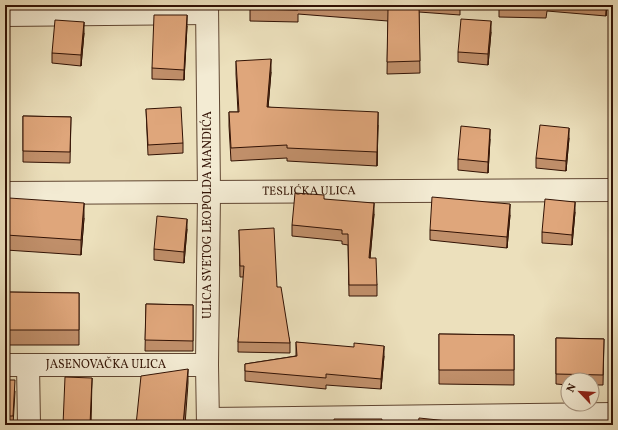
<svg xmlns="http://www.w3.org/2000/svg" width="618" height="430" font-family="Vollkorn,serif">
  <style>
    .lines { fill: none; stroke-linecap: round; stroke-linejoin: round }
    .minor-casing { stroke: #604632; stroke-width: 24 }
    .minor { stroke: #f3ebd3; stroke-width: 22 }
    .wall { fill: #c08f6a; stroke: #321204 }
    .shaded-wall { fill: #9c7456; stroke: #321204 }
    .building { fill: #dfa67b; stroke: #321204 }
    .labels { text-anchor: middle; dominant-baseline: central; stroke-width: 3.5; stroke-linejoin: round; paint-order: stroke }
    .street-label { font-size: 12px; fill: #321204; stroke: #f3ebd3 }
  </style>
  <rect width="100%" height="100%" fill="#ece0bc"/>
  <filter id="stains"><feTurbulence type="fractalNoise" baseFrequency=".005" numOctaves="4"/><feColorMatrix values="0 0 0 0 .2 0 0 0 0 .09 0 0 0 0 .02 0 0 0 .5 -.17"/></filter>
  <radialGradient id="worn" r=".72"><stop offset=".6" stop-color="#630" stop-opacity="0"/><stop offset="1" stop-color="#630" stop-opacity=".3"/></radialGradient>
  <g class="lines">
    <defs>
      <g id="minor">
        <path d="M207,5L209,193L207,365L208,425"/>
        <path d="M5,15L207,13"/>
        <path id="s1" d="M5,193L613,190"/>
        <path id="s2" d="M5,365H207"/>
        <path d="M28,365L29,425"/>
        <path d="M208,419L613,414"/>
      </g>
    </defs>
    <use href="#minor" class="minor-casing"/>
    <use href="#minor" class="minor"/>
  </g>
  <path class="wall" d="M250,5H460V15L419,12L420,73L387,74L388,21L298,14V22L250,21Z
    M499,5H607L606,16L547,11L546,18L499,17Z
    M187,26L184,80L152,79V68Z
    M491,32L488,65L458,62V52Z
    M84,33L81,66L52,63V53Z
    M236,61L271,72L268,107L378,125L377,166L287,161V158L231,161L229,126V112H238L236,74Z
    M146,109L183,143V153L148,155Z
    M23,116L71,117L70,163L23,162Z
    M569,138L566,171L536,168V158Z
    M490,139L488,173L458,170V159Z
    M324,199L374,214L370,258L377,285V296H349L348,245L342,244V241L292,236V225Z
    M575,212L572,245L542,243V232Z
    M510,215L507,248L430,240V230Z
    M84,218L81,255L6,250V235Z
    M187,229L184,263L154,260V249Z
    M239,230L277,287L290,343V353L238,352V342L244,277H240Z
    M5,292L79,293V345H5Z
    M146,304L193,305V351H145Z
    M439,334L514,335V385L439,384Z
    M556,338L604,339L603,385H592V380H568V385L556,384Z
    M296,342L384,356L381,389L326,385V389L245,381V364L296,356Z
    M5,380L15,391L13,425H5Z"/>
  <path class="shaded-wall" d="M606,5H607L606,16Z
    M187,15V26L184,80V70Z
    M491,21V32L488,65V54Z
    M84,22V33L81,66V55Z
    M271,59V72L267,120V107Z
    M378,112V125L377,166V152Z
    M569,128V138L566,171V161Z
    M490,129V139L488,173V162Z
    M575,202V212L572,245V235Z
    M84,203V218L81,255V240Z
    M374,203V214L369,269V258Z
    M510,204V215L507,248V237Z
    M187,219V229L184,263V252Z
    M384,346V356L381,389V379Z
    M188,369V383L185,425H183Z
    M92,378L91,425H90Z"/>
  <path class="building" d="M250,5H298V10L250,9Z
    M339,5H419L420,61L387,62L388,9Z
    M499,5H546V8L499,7Z
    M154,15H187L184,70L152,68Z
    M461,19L491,21L488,54L458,52Z
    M55,20L84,22L81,55L52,53Z
    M271,59L267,107L378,112L377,152L287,148V145L231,148L229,112H239L236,61Z
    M181,107L183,143L148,145L146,109Z
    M23,116L71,117L70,152L23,151Z
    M540,125L569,128L566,161L536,158Z
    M461,126L490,129L488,162L458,159Z
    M295,193L324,195V199L374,203L369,258H376L377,285H349L348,234H342V230L292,225Z
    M432,197L510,204L507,237L430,230Z
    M9,198L84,203L81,240L6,235Z
    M545,199L575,202L572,235L542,232Z
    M157,216L187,219L184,252L154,249Z
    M274,228L277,287H281L290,343L238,342L244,266H240L239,230Z
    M5,292L79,293V330H5Z
    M146,304L193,305V341L145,340Z
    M439,334L514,335V370H439Z
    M556,338L604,339L603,375L556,374Z
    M296,342L354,347V343L384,346L381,379L326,374V378L245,371V364L297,356Z
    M188,369L183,425H136L141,376Z
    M65,377L92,378L90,425H63Z
    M5,380H15L13,416H5Z
    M419,418L448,421V425H418Z
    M334,419H382L381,425H334Z
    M496,422L543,423V425H496Z"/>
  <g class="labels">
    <g class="street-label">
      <text stroke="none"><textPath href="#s1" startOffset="304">TESLIĆKA ULICA</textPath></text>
      <text transform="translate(208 215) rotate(-90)">ULICA SVETOG LEOPOLDA MANDIĆA</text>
      <text stroke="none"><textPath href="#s2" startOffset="101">JASENOVAČKA ULICA</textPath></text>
    </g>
  </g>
  <rect width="618" height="430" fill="none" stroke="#ece0bc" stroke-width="20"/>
  <rect x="6" y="6" width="606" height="418" fill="none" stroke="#321204" stroke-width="2"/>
  <rect x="10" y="10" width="598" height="410" fill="none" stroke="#321204"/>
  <g transform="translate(580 392) rotate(295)"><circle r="19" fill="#f3ebd3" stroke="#a69480"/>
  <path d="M0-3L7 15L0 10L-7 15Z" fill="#8f2418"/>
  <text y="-6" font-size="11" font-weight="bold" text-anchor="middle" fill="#321204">N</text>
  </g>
  <rect width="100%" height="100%" filter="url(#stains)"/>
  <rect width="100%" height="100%" fill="url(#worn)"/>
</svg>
